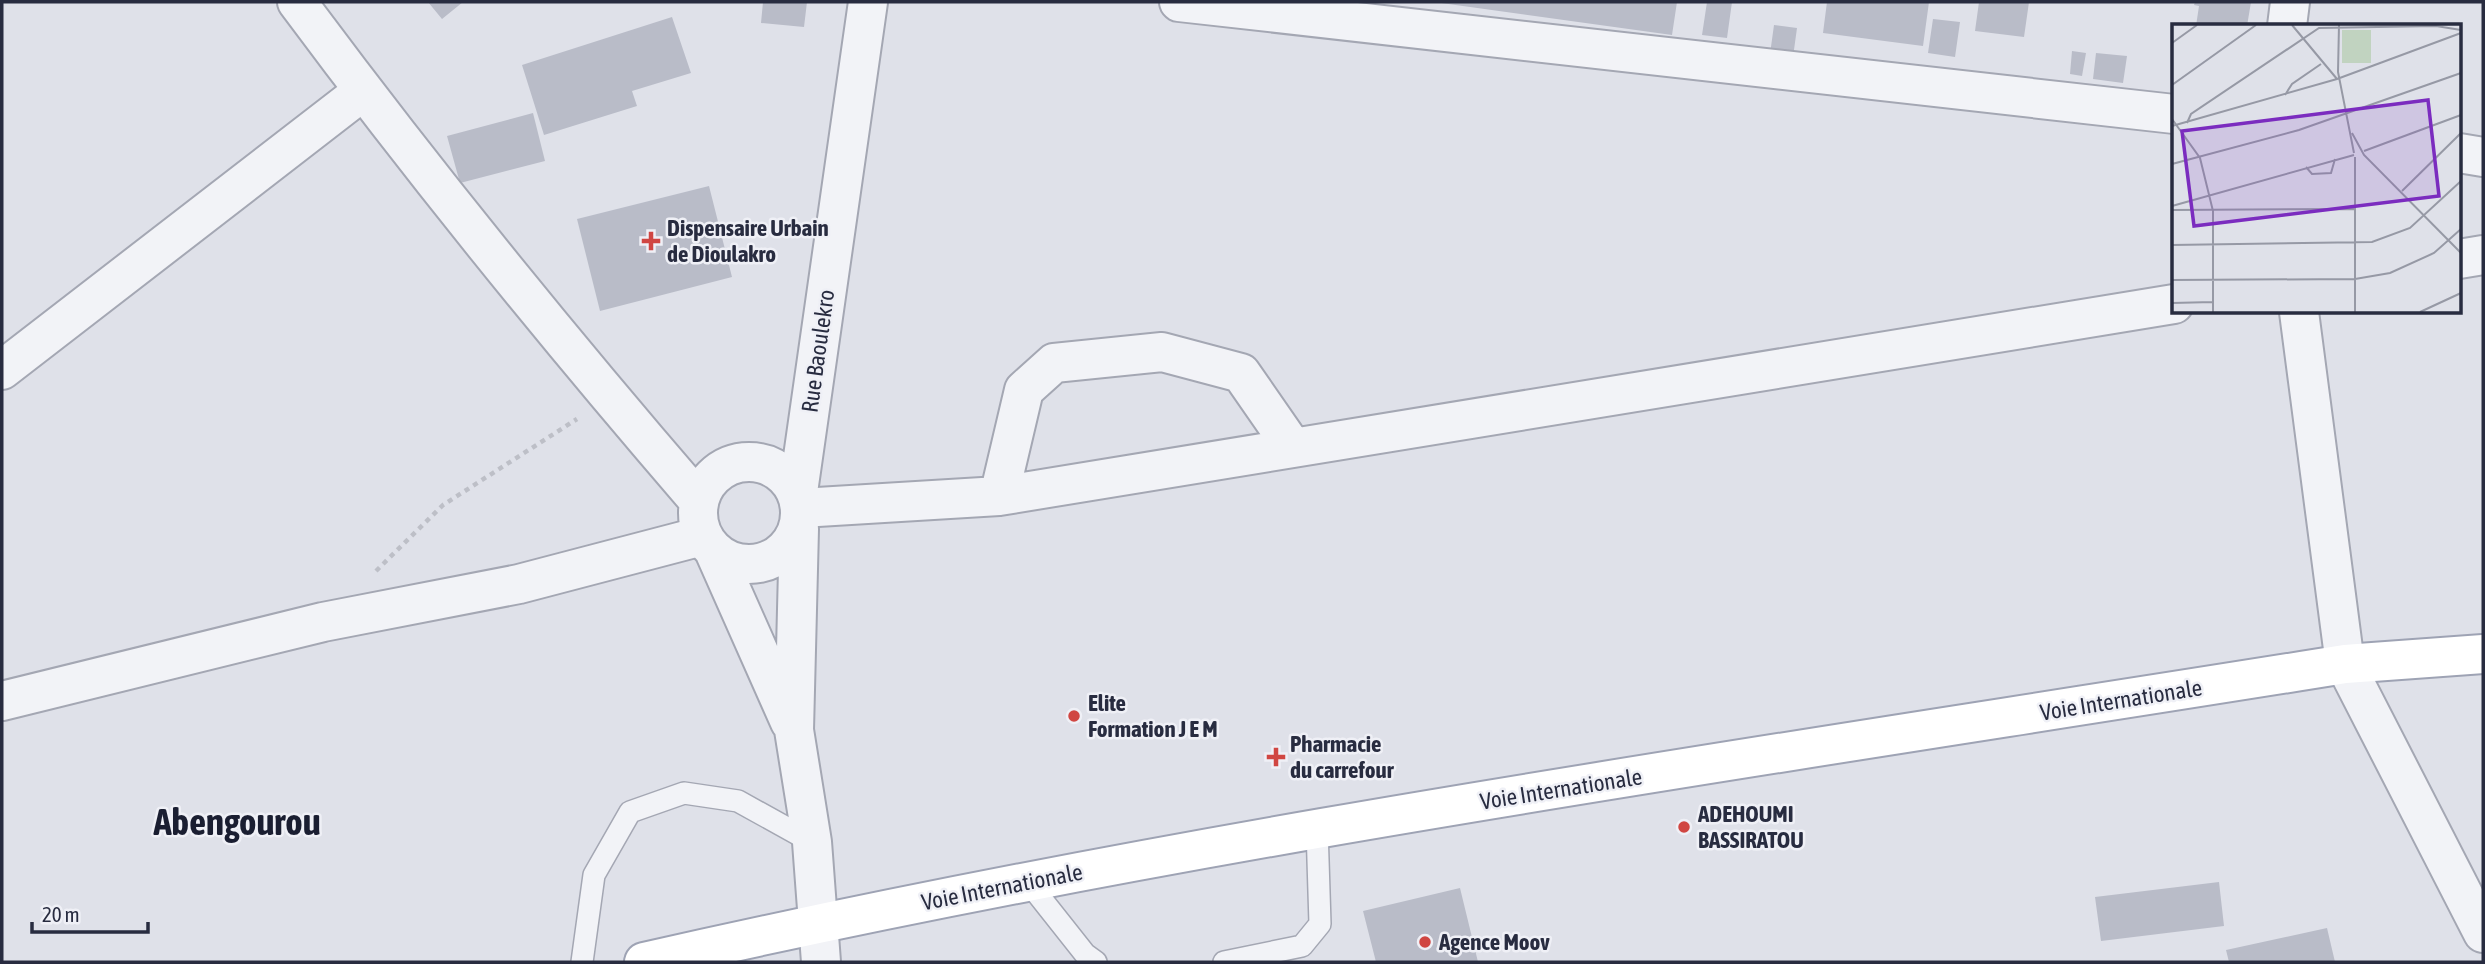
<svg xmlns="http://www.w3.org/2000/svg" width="2485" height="964" font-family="'Asap Condensed',sans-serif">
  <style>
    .building { fill: #b9bcc8 }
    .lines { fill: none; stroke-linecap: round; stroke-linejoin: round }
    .service-casing { stroke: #a4a7b3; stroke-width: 24 }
    .minor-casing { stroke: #a4a7b3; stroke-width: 42 }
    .tertiary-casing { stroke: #a4a7b3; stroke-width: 42 }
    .primary-casing { stroke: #9ea3b4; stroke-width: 42 }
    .path { stroke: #bdbfc7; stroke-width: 4.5; stroke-dasharray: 5 5; stroke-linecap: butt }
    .service { stroke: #f2f3f7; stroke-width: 21 }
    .minor { stroke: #f2f3f7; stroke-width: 38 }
    .tertiary { stroke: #f2f3f7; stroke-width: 38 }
    .primary { stroke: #fff; stroke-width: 38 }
    .poi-dot { fill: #d04642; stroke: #eff0f6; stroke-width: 2.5 }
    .labels { text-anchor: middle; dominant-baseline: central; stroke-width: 5; stroke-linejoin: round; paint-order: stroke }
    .poi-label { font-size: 23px; font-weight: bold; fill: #282c40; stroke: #eff0f6; text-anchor: start }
    .street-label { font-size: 23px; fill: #282c40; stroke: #eff0f6 }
    .town-label { font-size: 37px; font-weight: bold; fill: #1a1e31; stroke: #eff0f6 }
    .inset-road { fill: none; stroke: #9699a5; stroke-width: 2 }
    .view { fill: #7b2cbf; fill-opacity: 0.15; stroke: #7b2cbf; stroke-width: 3.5 }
    .inset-edge { fill: none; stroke: #282c40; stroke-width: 3.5 }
  </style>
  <rect width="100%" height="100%" fill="#dfe1e9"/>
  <path class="building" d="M428,2H463L442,19Z
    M763,2H807L804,27L761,23Z
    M1434,2H1677L1672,35Z
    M1707,2H1732L1727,38L1702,35Z
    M1827,2H1929L1923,46L1823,33Z
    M1979,2H2029L2024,37L1975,31Z
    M2195,2H2251L2247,26H2196L2199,6L2194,5Z
    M672,17L691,73L632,91L637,106L544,135L522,65Z
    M1933,19L1960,22L1955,57L1928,53Z
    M1774,25L1797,28L1793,57L1770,54Z
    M2072,51L2086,53L2082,76L2070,74Z
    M2096,53L2127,56L2123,83L2093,79Z
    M533,113L545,161L460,183L447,136Z
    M709,186L732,277L600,311L577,219Z
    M2219,882L2224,926L2101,941L2095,897Z
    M1460,888L1478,962H1376L1363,911Z
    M2327,928L2335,962H2229L2226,950Z"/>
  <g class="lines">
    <defs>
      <path id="service" d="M1028,882L1085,954L1096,962
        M582,962L594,875L630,812L684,793L738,801L812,842
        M1224,962L1302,946L1320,924L1317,828"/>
      <path id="minor" d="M1179,2L2174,114
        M2287,26L2290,2
        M2459,153L2483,157
        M2459,259L2483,255
        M2299,312L2345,664L2483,933
        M2,370L363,91
        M999,496L1024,390L1054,363L1162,352L1241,373L1293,448
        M801,508L999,496L2174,304
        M2,701L323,622L519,584L702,536"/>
      <path id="tertiary" d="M297,2C424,173 559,339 698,500
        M698 513a51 51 0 1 1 102 0a51 51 0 1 1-102 0Z
        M798,492L868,2
        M799,529L794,730L812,842L821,962
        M715,553L790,722"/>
      <path id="primary" d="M644,962C1206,834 1777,755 2345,664L2483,654"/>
    </defs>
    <use href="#service" class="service-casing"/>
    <use href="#minor" class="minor-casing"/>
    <use href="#tertiary" class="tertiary-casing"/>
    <use href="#primary" class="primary-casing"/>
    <path class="path" d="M376,571L443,505L577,419"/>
    <use href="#service" class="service"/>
    <use href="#minor" class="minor"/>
    <use href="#tertiary" class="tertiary"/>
    <use href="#primary" class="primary"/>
  </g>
  <g class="poi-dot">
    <path d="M647.5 230.5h7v7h7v7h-7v7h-7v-7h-7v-7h7z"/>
    <circle cx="1074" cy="716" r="7"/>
    <path d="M1272.5 746.5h7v7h7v7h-7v7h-7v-7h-7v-7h7z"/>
    <circle cx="1684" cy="827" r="7"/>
    <circle cx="1425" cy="942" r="7"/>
  </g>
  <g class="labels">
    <g class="poi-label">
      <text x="667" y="228">Dispensaire Urbain<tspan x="667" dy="26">de Dioulakro</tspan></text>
      <text x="1088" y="703">Elite<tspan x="1088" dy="26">Formation J E M</tspan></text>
      <text x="1290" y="744">Pharmacie<tspan x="1290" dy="26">du carrefour</tspan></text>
      <text x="1698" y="814">ADEHOUMI<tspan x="1698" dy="26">BASSIRATOU</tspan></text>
      <text x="1439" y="942">Agence Moov</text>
    </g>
    <g class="street-label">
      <text transform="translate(818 351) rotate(-82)">Rue Baoulekro</text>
      <text transform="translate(2121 700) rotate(-9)">Voie Internationale</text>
      <text transform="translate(1561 789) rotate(-9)">Voie Internationale</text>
      <text transform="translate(1002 887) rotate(-11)">Voie Internationale</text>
    </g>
    <g class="town-label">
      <text x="237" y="821">Abengourou</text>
    </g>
  </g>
  <g transform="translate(2172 24)">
    <rect width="289" height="289" fill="#dfe1e9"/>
    <path d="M170,6H199V39H170Z" fill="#c1d3c0"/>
    <path class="inset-road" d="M120,1L165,55M167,1L166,48L182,129M0,19L25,1M0,61L84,1M113,71L120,60L149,40M0,95L28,134L41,187V288M15,99L19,90L147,4L264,2L289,6M0,102L165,55L289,9M180,109L192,131L289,229M192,127L289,91M183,133V288M0,140L127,106L289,49M134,143L140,150L159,149L163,135M230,167L289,109M0,182L182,131M0,186L182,185M0,221L200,218L238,204L289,157M0,256L183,255L218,249L262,229L289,205M0,279L41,278M248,288L289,269"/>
    <path class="view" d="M256,76L267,172L22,202L10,107Z"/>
    <rect width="289" height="289" class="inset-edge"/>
  </g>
  <rect width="2485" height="964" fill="none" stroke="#282c40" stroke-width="7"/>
  <path d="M32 922v10h116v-10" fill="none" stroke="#282c40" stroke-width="3.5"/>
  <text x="42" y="922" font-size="21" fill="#282c40" stroke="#eff0f6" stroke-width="5" paint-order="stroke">20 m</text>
</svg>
